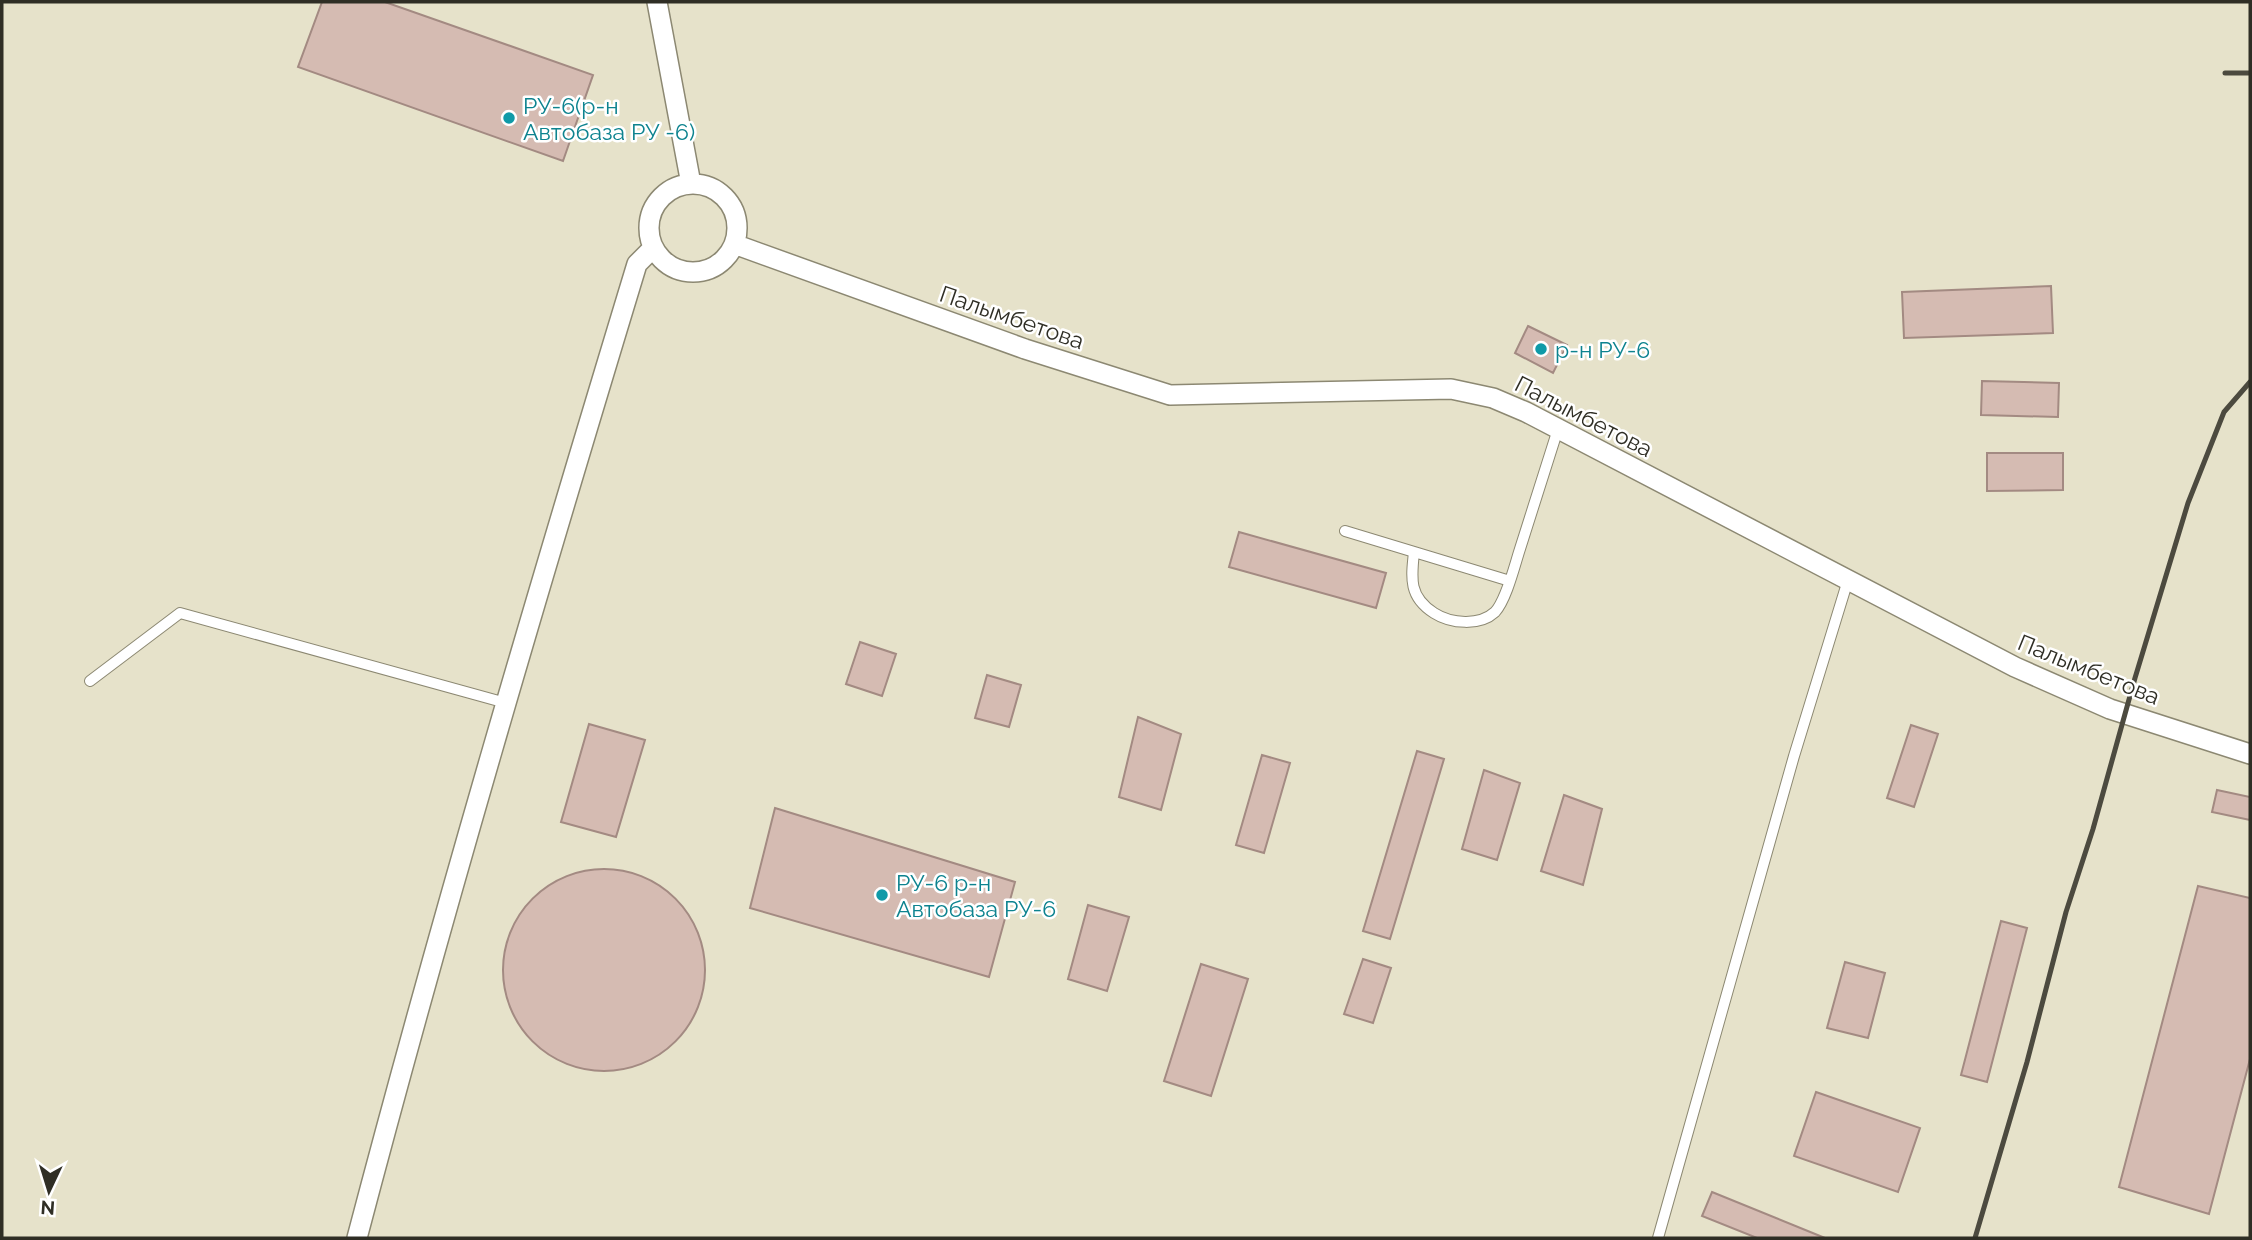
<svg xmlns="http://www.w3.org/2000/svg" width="2252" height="1240" font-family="Raleway,sans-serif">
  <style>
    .building { fill: #d5bbb2; stroke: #a38a82; stroke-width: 2 }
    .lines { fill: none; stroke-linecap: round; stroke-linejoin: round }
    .service-casing { stroke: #8c8872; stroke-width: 12 }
    .minor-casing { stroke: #8c8872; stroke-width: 22 }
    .service { stroke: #fff; stroke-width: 10 }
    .minor { stroke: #fff; stroke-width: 19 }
    .rail { stroke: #4c4a3f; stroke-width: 5 }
    .culture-dot { fill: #0f9aa8; stroke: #fff; stroke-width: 2.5 }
    .labels { text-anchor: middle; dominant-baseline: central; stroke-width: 5; stroke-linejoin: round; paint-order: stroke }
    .culture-label { font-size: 23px; fill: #0d838f; stroke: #fff; text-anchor: start }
    .street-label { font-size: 23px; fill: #2f2e25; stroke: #fff }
  </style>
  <rect width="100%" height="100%" fill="#e6e2ca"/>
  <path class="building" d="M322,2H385L593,75L563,161L298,67Z
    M2051,286L2053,333L1904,338L1902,292Z
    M1528,326L1567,345L1553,373L1515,353Z
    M1982,381L2059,383L2058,417L1981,415Z
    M1987,453H2063V490L1987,491Z
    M1239,532L1386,573L1376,608L1229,567Z
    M860,642L896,654L882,696L846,684Z
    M987,675L1021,685L1009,727L975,718Z
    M1138,717L1181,734L1161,810L1119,797Z
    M589,724L645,740L616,837L561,822Z
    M1911,725L1938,734L1914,807L1887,798Z
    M1417,751L1444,759L1390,939L1363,931Z
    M1262,755L1290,763L1264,853L1236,845Z
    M1484,770L1520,783L1497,860L1462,849Z
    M2217,790L2250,797V820L2212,812Z
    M1564,795L1602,809L1583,885L1541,871Z
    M775,808L1015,882L989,977L750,908Z
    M503 970a101 101 0 1 1 202 0a101 101 0 1 1-202 0Z
    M2198,886L2250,898V1059L2209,1214L2119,1187Z
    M1088,905L1129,917L1107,991L1068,979Z
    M2001,921L2027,928L1987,1082L1961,1075Z
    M1363,959L1391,968L1373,1023L1344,1014Z
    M1845,962L1885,973L1868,1038L1827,1028Z
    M1201,964L1248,979L1211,1096L1164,1081Z
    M1816,1092L1920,1128L1898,1192L1794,1156Z
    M1712,1192L1825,1238H1757L1702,1216Z"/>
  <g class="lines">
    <defs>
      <path id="service" d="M1345,531L1510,581
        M1414,552C1411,579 1409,597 1434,613C1451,624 1480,626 1495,612C1506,600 1514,568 1519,552C1532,511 1545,470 1558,429
        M90,681L180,613L506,703
        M1658,1238L1794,756L1848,580"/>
      <path id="minor" d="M657,2L691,184
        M649 228a44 44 0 1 1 88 0a44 44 0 1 1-88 0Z
        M734,244L1025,349L1170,395L1451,389L1493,398L1526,412L2015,667L2110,709L2250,754
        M357,1238C443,911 539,587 637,264L653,248"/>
    </defs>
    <use href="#service" class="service-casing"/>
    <use href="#minor" class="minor-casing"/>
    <use href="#service" class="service"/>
    <use href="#minor" class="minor"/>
    <path class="rail" d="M2225,73H2250
      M1975,1238L2027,1062L2066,912L2093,829L2135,678L2188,503L2224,412L2250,382"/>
  </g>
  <g class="culture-dot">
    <circle cx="509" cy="118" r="7"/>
    <circle cx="1541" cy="349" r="7"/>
    <circle cx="882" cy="895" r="7"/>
  </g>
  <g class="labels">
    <g class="culture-label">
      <text x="523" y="105">РУ-6(р-н<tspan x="523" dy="26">Автобаза РУ -6)</tspan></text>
      <text x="1555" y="349">р-н РУ-6</text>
      <text x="896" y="882">РУ-6 р-н<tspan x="896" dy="26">Автобаза РУ-6</tspan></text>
    </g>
    <g class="street-label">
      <text transform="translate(1012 317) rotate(19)">Палымбетова</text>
      <text transform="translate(1584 416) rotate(27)">Палымбетова</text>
      <text transform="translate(2089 669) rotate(22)">Палымбетова</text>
    </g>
  </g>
  <rect width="2252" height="1240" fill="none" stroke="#2f2e25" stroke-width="7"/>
  <g transform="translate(49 1191) rotate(184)" stroke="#ffffff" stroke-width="5" paint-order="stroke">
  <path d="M0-5L12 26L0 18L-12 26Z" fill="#2f2e25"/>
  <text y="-10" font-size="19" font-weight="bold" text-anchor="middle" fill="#2f2e25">N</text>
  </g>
</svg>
